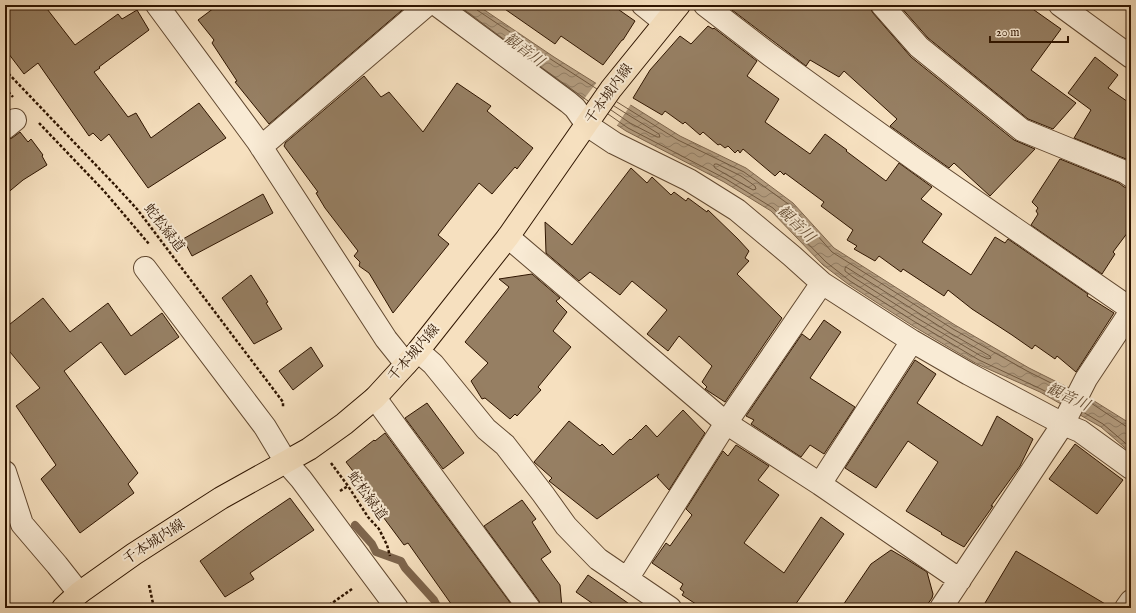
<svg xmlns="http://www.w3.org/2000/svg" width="1136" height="613" font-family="'IM FELL English','Noto Serif JP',serif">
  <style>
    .water { fill: url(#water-waves); stroke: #7e654c }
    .pier { fill: #f6e0bf }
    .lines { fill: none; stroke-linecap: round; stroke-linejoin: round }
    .shore { stroke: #70583f; stroke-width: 1 }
    .stream { stroke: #7e654c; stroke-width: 8 }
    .building { fill: #967f63; stroke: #2f1500 }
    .minor-casing { stroke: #614830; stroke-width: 24 }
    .major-casing { stroke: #2f1500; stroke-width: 24 }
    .path { stroke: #2f1500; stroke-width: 2.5; stroke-dasharray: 3 2; stroke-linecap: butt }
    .minor { stroke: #f9ebd5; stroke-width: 22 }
    .major { stroke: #f6e0bf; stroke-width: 22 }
    .labels { text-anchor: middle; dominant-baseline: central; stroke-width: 4; stroke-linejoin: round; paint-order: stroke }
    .street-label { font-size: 14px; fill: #2f1500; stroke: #f9ebd5 }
    .water-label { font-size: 15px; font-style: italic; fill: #634b32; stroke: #f9ebd5 }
  </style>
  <defs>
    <pattern id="water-waves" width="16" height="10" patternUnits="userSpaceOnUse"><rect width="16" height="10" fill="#b29b7e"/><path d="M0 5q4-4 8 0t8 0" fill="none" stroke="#917d65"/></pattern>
  </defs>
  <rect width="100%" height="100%" fill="#f6e0bf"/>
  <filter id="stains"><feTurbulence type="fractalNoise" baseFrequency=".005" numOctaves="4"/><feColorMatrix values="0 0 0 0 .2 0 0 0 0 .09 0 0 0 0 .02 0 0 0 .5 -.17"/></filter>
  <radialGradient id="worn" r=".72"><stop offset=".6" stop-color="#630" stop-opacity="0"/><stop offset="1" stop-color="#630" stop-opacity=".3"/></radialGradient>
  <path class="water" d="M452,5H477L554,57L680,136L746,168L793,203L834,248L955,325L1029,368L1091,399L1131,424V453L1101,427L1040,392L977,364L913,326L848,284L823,265L771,211L724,182L626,131L575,97Z"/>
  <path class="pier" d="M597,82L631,104L616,127L581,103Z"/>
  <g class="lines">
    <path class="shore" d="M458,5L541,67L588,101
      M475,5L476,8L477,10L552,60L597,89
      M617,102L678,140L744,172L791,206L832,252L953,329L1027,371L1067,391
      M611,110L630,123L657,137H660L659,134L614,106
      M608,114L628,128L726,179L773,208L826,262L850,281L915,322L979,360L1041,389L1062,400
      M715,164H717L741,176L755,186L756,189L753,190L715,168L714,166Z
      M846,267L950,333L990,356L991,358L988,359L981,356L917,318L853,277L845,271V269Z
      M1088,401L1127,427H1131
      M1083,412L1103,424L1131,448"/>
    <path class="stream" d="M355,525L372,544L376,552L401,561L405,568L434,600L438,608"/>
  </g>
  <path class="building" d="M5,5H44L75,45L118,14L122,19L137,10L149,30L99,67L100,68L94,72L128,117L136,113L151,138L199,103L226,138L148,188L109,134L101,141L93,133L89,136L38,63L24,74L5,49Z
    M218,5H408L269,124L235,82L237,81L212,43L214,40L198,20Z
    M499,5H612L635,21L623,40H622L603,65L561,36L555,44Z
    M736,5H870V8L873,13L911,57L1014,140L1035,149L990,196L954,163L949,168L890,126L897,119L844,71L839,77L810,60L806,66L732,10Z
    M899,5H1027L1061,29L1031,70L1076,103L1053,129L1028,119L928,38Z
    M708,26L713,29L714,28L757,61L747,76L779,99L765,122L810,154L825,134L847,150L846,151L886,181L899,163L932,187L921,199L942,214L922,242L971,275L995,237L1005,243L1008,239L1088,294L1087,296L1114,313L1076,372L1057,356L1055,359L1035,345L1032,349L1012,335L972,309L948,290L944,296L903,269L901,272L879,256L875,261L854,249L857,246L847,240L853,230L821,206L824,202L785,173L784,175L780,171L775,176L743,149L740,153L738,150L735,153L728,146L725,148L720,144L718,145L703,132L700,135L685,122L683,124L665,111L662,115L633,98L650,70L680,36L691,44Z
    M1095,57L1118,75L1108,88L1131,104V161L1074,138L1091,110L1068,93Z
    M364,76L381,97L389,92L423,132L457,83L491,106L487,111L533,148L517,169L515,167L492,194L479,183L438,235L449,244L393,313L369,273L359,266L360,262L354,256L358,251L325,208L316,193L318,192L284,146L285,144V143Z
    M20,132L28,142L31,139L43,155L42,156L47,165L23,180L5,195V140L12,138Z
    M1060,159L1119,183L1124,187L1131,188V228L1113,252L1115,254L1102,274L1031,225L1038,214L1036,211L1038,208L1032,202Z
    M631,168L647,183L652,177L671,195L674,192L686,201L688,198L707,212L708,210L738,239L749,251L745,258L749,261L737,274L782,318L725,402L705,389L707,387L702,382L712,366L679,336L668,351L647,334L667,310L632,281L620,295L590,272L579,281L546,253L545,222L572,245Z
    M263,194L273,213L192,256L183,239Z
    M532,274L560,298L556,301L567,312L553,331L571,347L538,387L541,390L517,416L515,414L510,419L485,398L482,399L471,381L488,363L465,342L509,287L499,279Z
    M251,275L268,302L266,303L282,329L254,344L222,298Z
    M43,298L70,332L108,303L131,336L162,313L179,337L125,375L101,342L64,371L138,473L128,484L134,493L80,533L41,479L56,465L16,406L40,388L5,346V328Z
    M824,320L841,332L810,378L855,407L824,454L810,445L801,457L751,424L754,420L746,416L802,334L810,340Z
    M311,347L323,366L293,390L279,371Z
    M915,360L936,374L917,403L982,446L997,416L1033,439L1020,466L991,506H993L964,547L941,534L942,533L906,511L938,462L908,441L876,488L845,468Z
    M427,403L464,453L443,469L405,418Z
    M683,410L705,433L669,490L657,477L659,474L597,519L549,481L552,478L534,462L569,421L600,446L602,444L613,455L630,439L631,440L646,425L657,437Z
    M385,433L514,608H454L408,543L404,545L366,494L369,492L346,462L374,440L375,441Z
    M1075,444L1123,480L1097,514L1049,479Z
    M736,445L769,466L758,480L779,495L744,543L784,573L821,517L844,534L793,608H702L682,595L684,592L680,589L683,584L652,563L666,543L670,546L692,515L686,509L723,451L728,456Z
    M290,498L314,530L250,573L254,579L225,597L200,561L247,527Z
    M522,500L536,519L532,522L551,552L541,559L560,585L562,608H541L539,601L484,526Z
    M891,550L908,560L927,572L933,594L932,598L925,608H841L871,564Z
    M1016,551L1112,608H982Z
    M588,575L635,608H599L576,592Z"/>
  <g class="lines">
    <defs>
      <path id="minor" d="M157,5L258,142L386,339L406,364
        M437,5L568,102L575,108L587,125L614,143L689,180L737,210L792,256L822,283L912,341L969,374L1063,424L1080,431L1131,468
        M643,5L664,22
        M705,5L770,55L917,161L1131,309
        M882,5L919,47L1022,130L1125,172L1131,176
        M1060,5L1131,57
        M5,128L15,120
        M261,147L427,5
        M508,237L726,423L820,484L960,580
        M145,268L265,427L286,462L301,479L397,608
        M418,351L433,364L486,429L505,445L543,494L566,526L598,559L670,608
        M375,398L529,608
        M5,472L22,524L57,565L79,593
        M820,484L912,341
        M627,579L726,423L822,283
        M941,608L1063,424L1086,379L1131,311
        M1126,608L1131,601"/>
      <path id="major" d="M63,608L79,593L134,554L221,498L309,449L344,424L375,398L418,351L508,237L611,89L679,5"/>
    </defs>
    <use href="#minor" class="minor-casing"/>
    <use href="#major" class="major-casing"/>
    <path class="path" d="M5,70L113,183L137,209L283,402V408
      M5,88L13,97
      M39,123L104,191L149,244
      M331,463L348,486L368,517L379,529L387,545L390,556
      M340,491L348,486
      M149,585L154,608
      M325,608L352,589"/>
    <use href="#minor" class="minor"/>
    <use href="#major" class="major"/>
  </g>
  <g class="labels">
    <g class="street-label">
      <text transform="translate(609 94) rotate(-54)">千本城内線</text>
      <text transform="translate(164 228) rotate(52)">蛇松緑道</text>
      <text transform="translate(414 353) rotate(-49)">千本城内線</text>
      <text transform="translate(367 496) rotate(54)">蛇松緑道</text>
      <text transform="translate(154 542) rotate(-33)">千本城内線</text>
    </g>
    <g class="water-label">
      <text transform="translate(524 50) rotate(37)">観音川</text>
      <text transform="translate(796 224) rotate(44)">観音川</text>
      <text transform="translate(1068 397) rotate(25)">観音川</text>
    </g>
  </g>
  <rect width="1136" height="613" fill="none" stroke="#f6e0bf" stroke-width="20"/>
  <rect x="6" y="6" width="1124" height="601" fill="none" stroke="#2f1500" stroke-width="2"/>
  <rect x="10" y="10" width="1116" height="593" fill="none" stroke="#2f1500"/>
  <path d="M990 36v6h78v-6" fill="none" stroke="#2f1500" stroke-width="2"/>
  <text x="996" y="36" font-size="12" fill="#2f1500" stroke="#f9ebd5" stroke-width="3" paint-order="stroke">20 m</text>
  <rect width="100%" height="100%" filter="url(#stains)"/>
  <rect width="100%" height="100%" fill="url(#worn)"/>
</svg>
